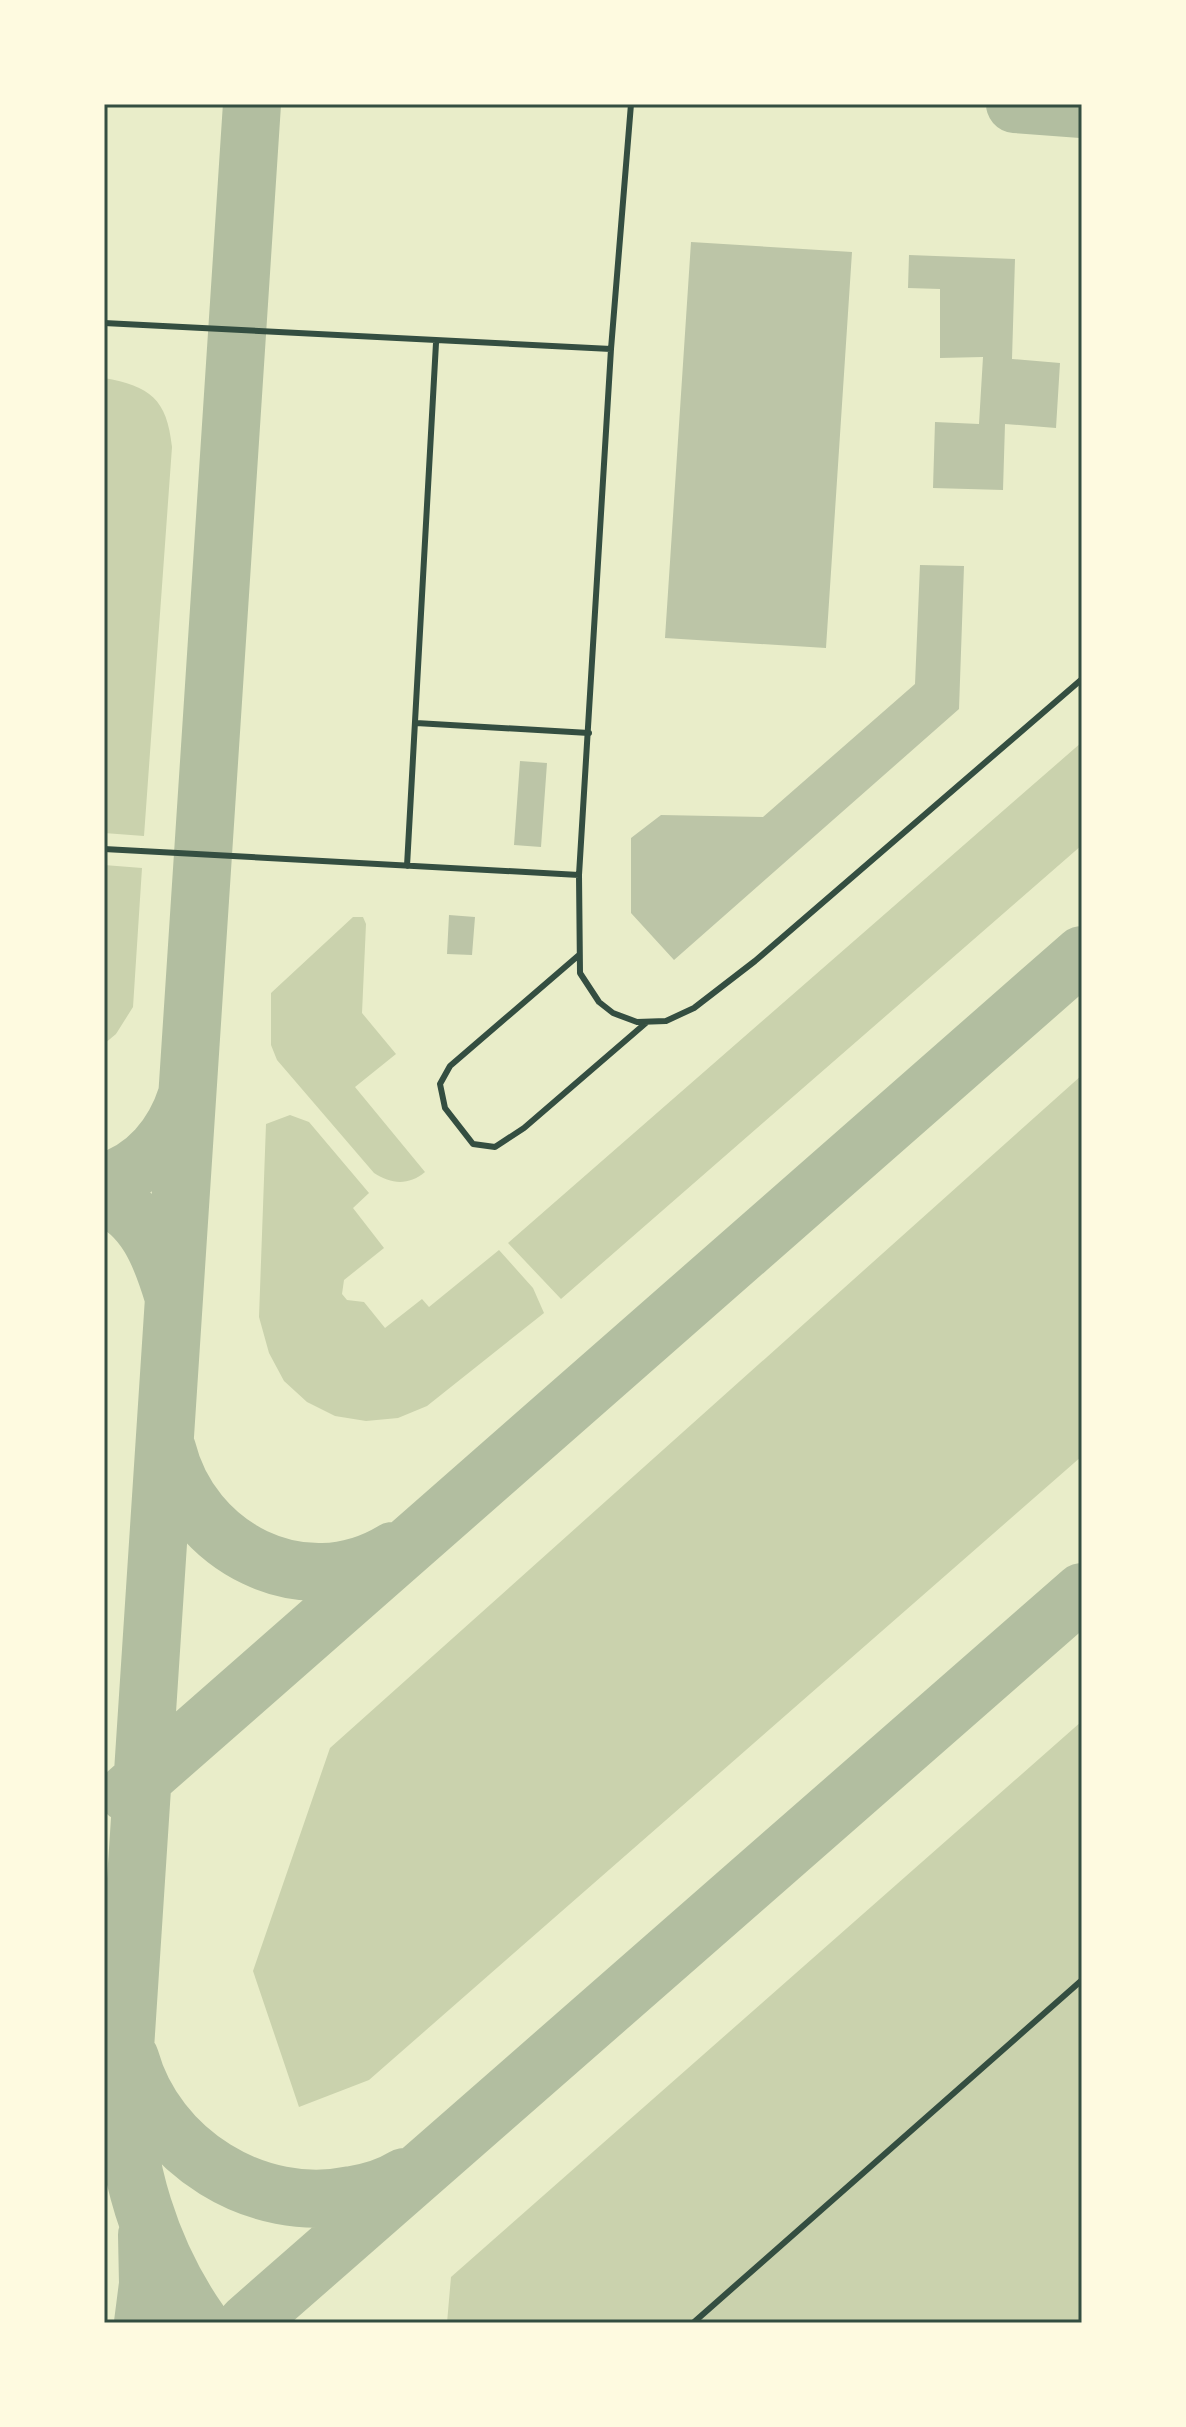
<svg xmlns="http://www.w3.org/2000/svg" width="1186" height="2427" font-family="Inter,sans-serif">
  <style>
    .green { fill: #cad2ad }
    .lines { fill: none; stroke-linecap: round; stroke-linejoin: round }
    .taxiway { stroke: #b2bea0; stroke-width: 58 }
    .building { fill: #bcc5a7 }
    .service { stroke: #344e41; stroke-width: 6 }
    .neatline { fill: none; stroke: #344e41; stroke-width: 3 }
  </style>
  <rect width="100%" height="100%" fill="#e9edc9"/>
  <path class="green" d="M104,378C150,386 167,399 172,447L144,836L104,833Z
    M1082,742V845L561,1299L508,1243Z
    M104,865L142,868L133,1007L116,1034L104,1044Z
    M353,917H363L366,924L362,1013L396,1054L355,1087L425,1172C408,1186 391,1184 374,1173L277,1060L271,1045V993Z
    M1082,1075V1456L369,2080L299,2107L253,1971L330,1748Z
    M290,1115L309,1122L369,1193L353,1208L384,1248L344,1280L342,1294L347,1300L364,1302L385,1328L422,1299L429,1307L499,1250L533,1288L544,1313L427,1406L398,1418L366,1421L335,1416L307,1402L284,1381L269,1353L259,1317L266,1124Z
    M1082,1721V2323H447L451,2277Z"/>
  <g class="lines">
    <path class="taxiway" d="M1015,104L1082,109
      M104,1182C146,1170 174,1136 187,1095
      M104,1197C145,1213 161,1255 173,1295
      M167,1449C191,1547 302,1606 393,1551
      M127,1793L1082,955
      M130,2058C156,2152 257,2215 352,2195C370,2192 388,2187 404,2177
      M143,2323L148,2284L147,2235
      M200,2323C150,2252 124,2166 123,2079L252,104
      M247,2323L1082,1592"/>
  </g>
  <path class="building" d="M691,242L852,252L826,648L665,638Z
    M909,255L1015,259L1012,359L1060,363L1056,428L1005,424L1003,490L933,488L935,422L979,424L983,357L940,358V289L908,288Z
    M920,565L964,566L959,709L674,960L631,913V838L661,815L763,817L915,684Z
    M520,761L547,763L541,847L514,845Z
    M449,915L475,917L472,955L447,954Z"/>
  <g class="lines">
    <path class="service" d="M631,104L611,349L579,875L580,973L599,1002L613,1013L637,1022L666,1021L694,1008L755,961L1082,679
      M104,323L611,349
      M416,723L589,733
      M104,849L579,875
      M407,866L436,343
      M579,955L450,1066L440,1084L445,1108L473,1144L495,1147L524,1128L647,1022
      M693,2323L1082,1980"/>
  </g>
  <rect width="1186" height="2427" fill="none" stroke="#fefae0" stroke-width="212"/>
  <rect x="106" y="106" width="974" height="2215" class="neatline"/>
</svg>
